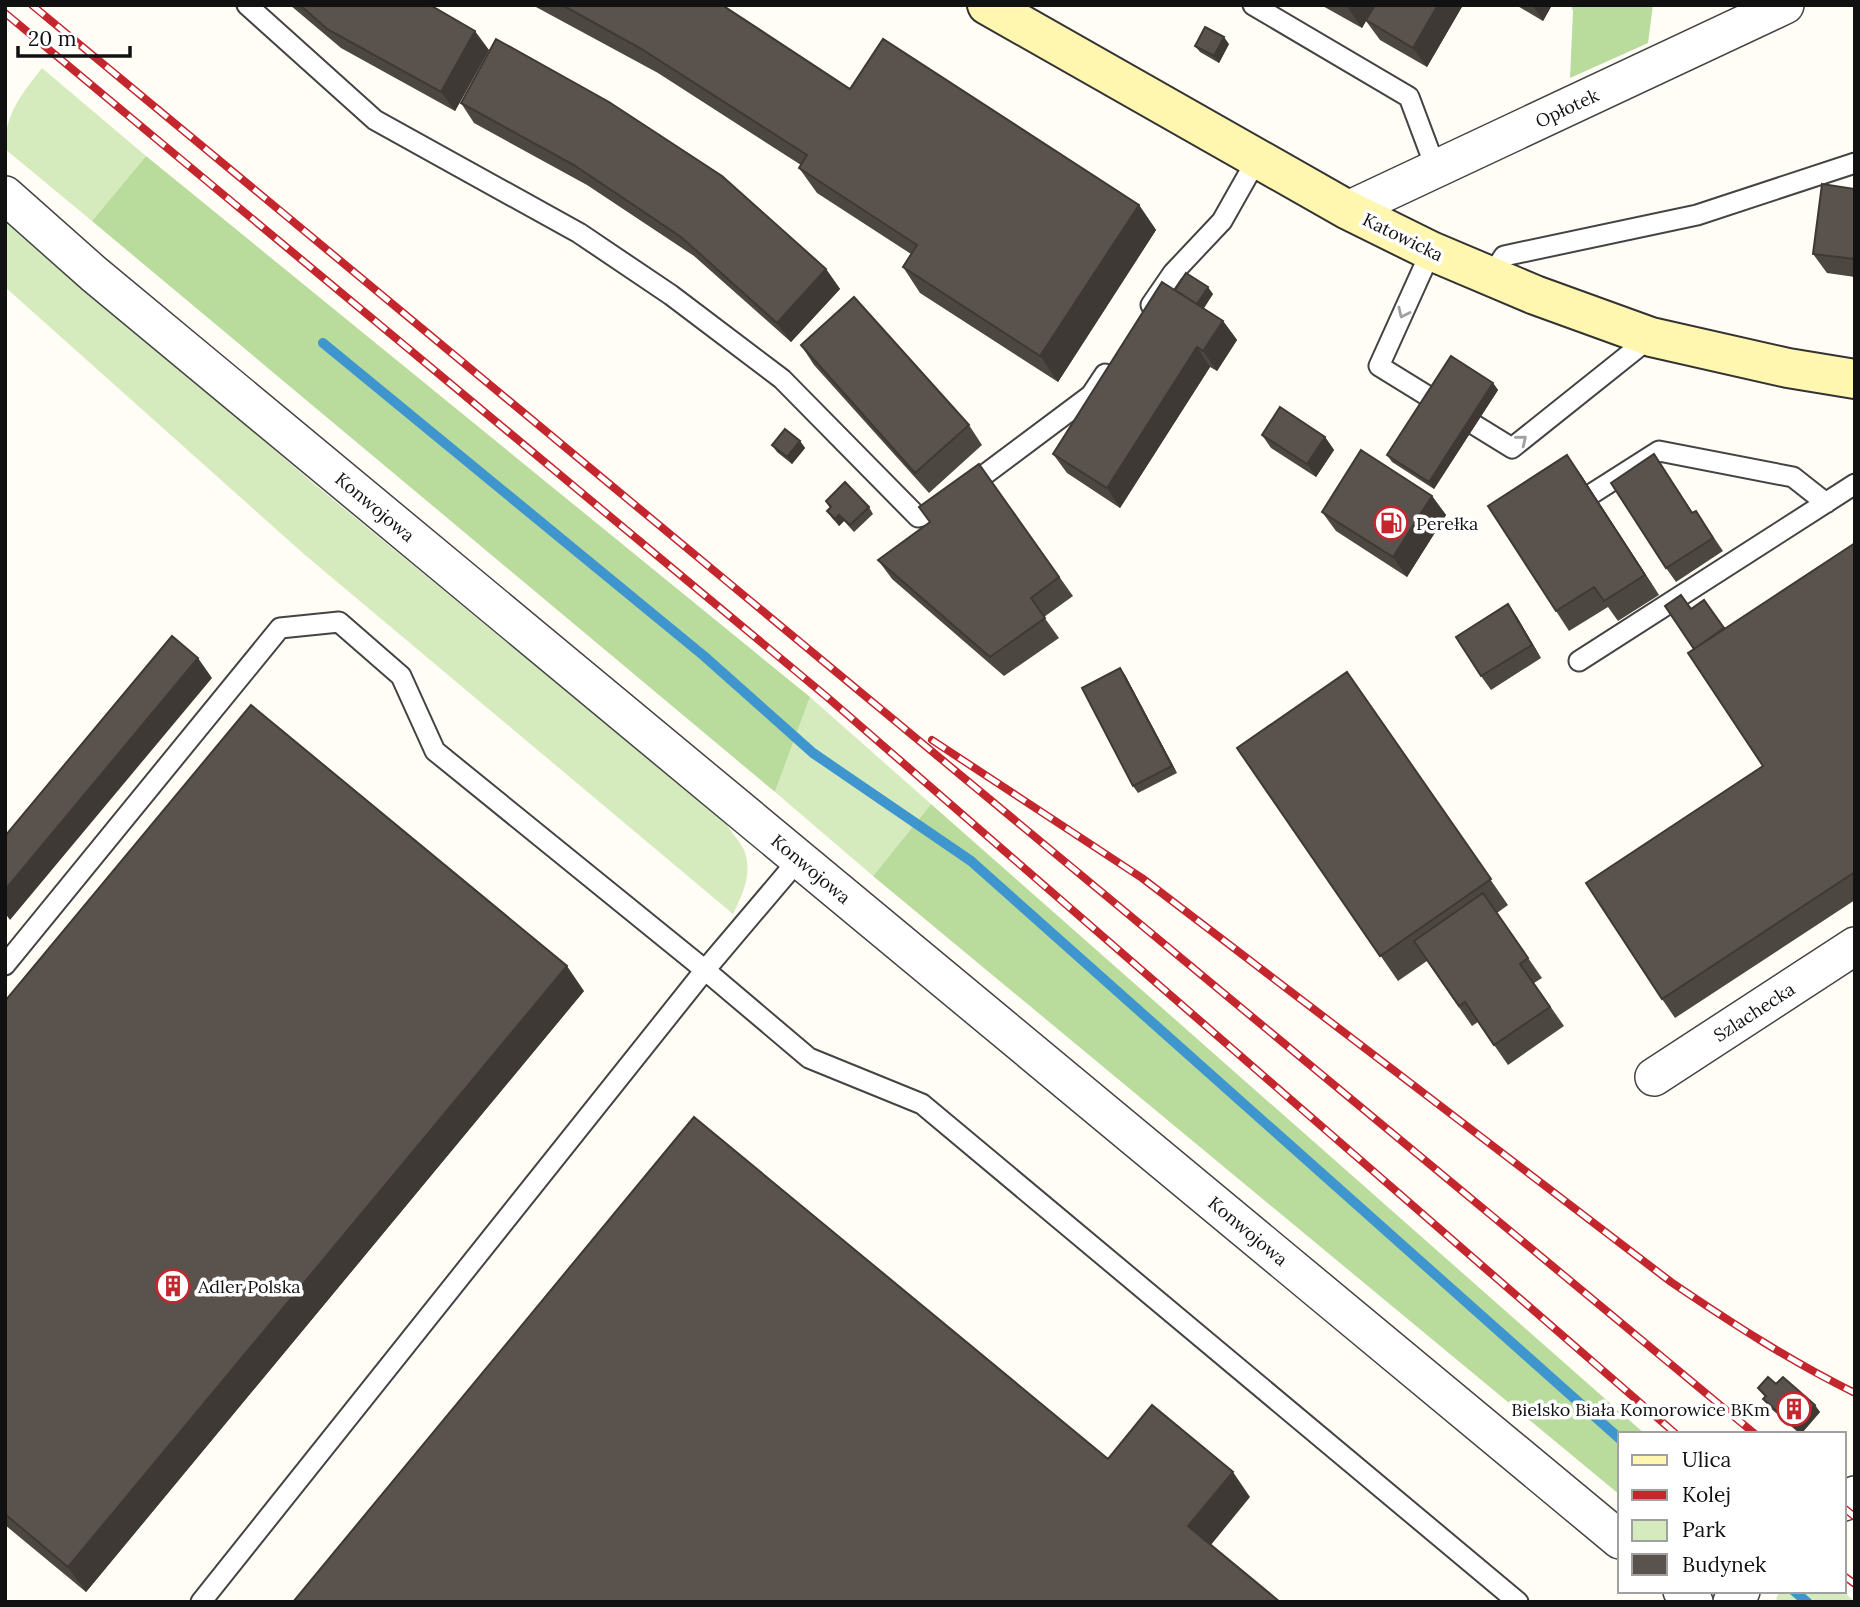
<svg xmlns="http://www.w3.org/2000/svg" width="1860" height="1607" font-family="Lora,serif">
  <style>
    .green { fill: #d5ebbd }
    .forest { fill: #b9dc9c }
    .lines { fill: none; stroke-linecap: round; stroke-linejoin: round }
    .stream { stroke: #3f96cf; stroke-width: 10 }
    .lane-casing { stroke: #444; stroke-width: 23 }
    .street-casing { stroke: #444; stroke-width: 40 }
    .secondary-casing { stroke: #333; stroke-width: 42 }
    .lane { stroke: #fff; stroke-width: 19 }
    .street { stroke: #fff; stroke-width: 37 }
    .secondary { stroke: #fff6b0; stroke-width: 38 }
    .rail-casing { stroke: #c4262e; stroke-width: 8 }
    .rail { stroke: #fff; stroke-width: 5; stroke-dasharray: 16; stroke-linecap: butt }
    .wall { fill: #4d4742 }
    .shaded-wall { fill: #3f3936 }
    .building { fill: #5a524d; stroke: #3f3936; stroke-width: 2 }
    .oneway { stroke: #a0a0a0 }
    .labels { text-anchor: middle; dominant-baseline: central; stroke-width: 7; stroke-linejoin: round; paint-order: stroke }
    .street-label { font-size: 18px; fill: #111; stroke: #fff }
    .poi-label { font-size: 18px; fill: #111; stroke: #fff; text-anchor: start }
  </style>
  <rect width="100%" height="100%" fill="#fffdf5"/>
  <path class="green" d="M42,68L146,156L92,221L5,149C5,113 21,95 42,68Z
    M5,218L313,483L725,822C730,831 739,840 744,850C753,872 743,894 733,914L305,555L5,287Z
    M810,697L931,804L873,876L775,792Z
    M1781,1591H1843L1855,1602H1776L1777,1596Z"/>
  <path class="forest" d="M1571,5H1653L1648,43L1570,78L1573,11Z
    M146,156L810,697L775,792L92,221Z
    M931,804L1645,1434H1620V1495L873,876Z"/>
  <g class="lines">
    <path class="stream" d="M323,343L704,656L813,753L971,861L1620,1439
      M1794,1591L1807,1602"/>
    <defs>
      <path id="lane" d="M247,5L375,120L579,233L671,295L782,379L918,517L932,514L1091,395L1105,374
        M1253,5L1409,97L1436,169
        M1431,251L1379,366L1512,448L1651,337
        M1491,276L1504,256L1697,215L1855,163
        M1151,305L1173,273L1222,221L1257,159
        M1593,493L1659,451L1793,477L1826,503
        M1579,661L1855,484
        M5,965L280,628L339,622L401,676L435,751L705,970L809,1058L922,1104L1518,1602
        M201,1602L705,970L799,859"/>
      <path id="street" d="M5,195L94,274L1620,1540
        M1348,210L1785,5
        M1654,1077L1855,946
        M1844,1502L1855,1495
        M1682,1591L1694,1602
        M1732,1602L1741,1591"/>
      <path id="secondary" d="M987,5L1348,210L1431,251L1535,295L1651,337L1788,368L1855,379"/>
    </defs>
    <use href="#lane" class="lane-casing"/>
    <use href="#street" class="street-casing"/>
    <use href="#secondary" class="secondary-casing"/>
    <use href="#lane" class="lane"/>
    <use href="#street" class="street"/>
    <use href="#secondary" class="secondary"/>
    <defs>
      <path id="rail" d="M32,5L1755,1434
        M5,13L827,697L1676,1434
        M932,740L1142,878L1671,1282C1730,1322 1790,1361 1855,1393
        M1844,1508L1855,1517
        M1844,1576L1855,1584"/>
    </defs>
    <use href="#rail" class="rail-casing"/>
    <use href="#rail" class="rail"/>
  </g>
  <path class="wall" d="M290,5H430L489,50L455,111L341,48Z
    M535,5H722L850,89L1139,205L1156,230L1058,382L920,293L903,267L911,254L817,193L799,168L801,165L658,73L536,7Z
    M1321,5H1463L1427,67L1380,40L1366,21L1362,28Z
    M1516,5H1552L1543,21Z
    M1229,44L1219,63L1200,52L1195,46Z
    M461,103L826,269L840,289L791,342L694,256L587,185L474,123Z
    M1855,189V277L1827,273L1813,254Z
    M1175,290L1213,294L1203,308L1223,321L1237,340L1217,371L1210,367L1120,508L1067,473L1053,454Z
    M801,345L969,425L982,445L929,493L814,365Z
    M1493,383L1498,390L1434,489L1392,462L1387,455Z
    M1262,435L1325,437L1334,450L1316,477L1271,448Z
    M800,441L805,448L792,464L777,452L772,445Z
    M1654,454L1693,513L1696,511L1723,551L1676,582L1666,568Z
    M979,464L1073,596L1044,617L1059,638L1004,676L892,579L878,560L930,522Z
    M1581,475L1659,595L1618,621L1608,607L1569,631L1556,611Z
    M1432,496L1446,515L1407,577L1336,531L1322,512Z
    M826,501L869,507L873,514L854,532L844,521L839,526L832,518L827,511L830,508Z
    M1855,543V900L1675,1018L1662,999L1763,766L1694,649L1691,609L1704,600L1725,629Z
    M1508,604L1517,617L1541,658L1491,690L1481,676Z
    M1120,668L1125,675L1177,773L1138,793L1133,786Z
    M1347,672L1508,905L1497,913L1542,978L1534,983L1564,1026L1508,1065L1478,1022L1472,1026L1427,961L1398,981L1237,748Z
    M584,991L86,1592L5,1525V1001Z
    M1776,1384L1820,1412L1801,1434H1800L1768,1406L1763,1399L1765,1397L1758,1388Z"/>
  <path class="shaded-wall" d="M1346,5H1375L1362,28Z
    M1438,5H1463L1427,67L1413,48Z
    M1535,5H1552L1543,21L1534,7Z
    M475,31L489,50L455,111L441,92Z
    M1224,37L1229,44L1219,63L1214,56Z
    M1139,205L1156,230L1058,382L1040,356Z
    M826,269L840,289L791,342L777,323Z
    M1208,287L1213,294L1201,313L1196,306Z
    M1223,321L1237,340L1217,371L1203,351Z
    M1197,347L1210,367L1120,508L1107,488Z
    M1493,383L1498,390L1434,489L1429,482Z
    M1325,437L1334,450L1316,477L1307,464Z
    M800,441L805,448L792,464L787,457Z
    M1567,455L1581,475L1659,595L1645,575Z
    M1432,496L1446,515L1407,577L1393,557Z
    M839,515L844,521L839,526L835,519Z
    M1508,604L1517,617L1541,658L1532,645Z
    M198,658L212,678L10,920L5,913V890Z
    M1120,668L1125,675L1177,773L1172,766Z
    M567,966L584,991L86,1592L68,1567Z
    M1815,1405L1820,1412L1801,1434H1800L1796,1428Z
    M1233,1472L1250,1497L1206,1551L1188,1526Z"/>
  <path class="building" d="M300,5H430L475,31L441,92L327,29Z
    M562,5H722L850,89L883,39L1139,205L1040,356L903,267L917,245L799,168L807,155L640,48Z
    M1375,5H1438L1413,48L1366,20Z
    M1205,27L1224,37L1214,56L1195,46Z
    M496,39L609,102L722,176L826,269L777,323L681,237L574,165L461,103Z
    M1822,184L1855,189V259L1813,254Z
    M1186,273L1208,287L1197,304L1175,290Z
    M1162,282L1223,321L1203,351L1197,347L1107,488L1053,454Z
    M854,297L969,425L915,473L801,345Z
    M1451,356L1493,383L1429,482L1387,455Z
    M1280,407L1325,437L1307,464L1262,435Z
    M785,429L800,441L787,457L772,445Z
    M1361,450L1432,496L1393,557L1322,512Z
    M1654,454L1692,513L1696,511L1713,538L1666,568L1611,483Z
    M1567,455L1645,575L1604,601L1594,587L1556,611L1488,506Z
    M979,464L1059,577L1031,598L1045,618L990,657L878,560L930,522L919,507Z
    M845,482L869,507L850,525L839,515L835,519L827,511L831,507L826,501Z
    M1855,543V872L1662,999L1586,883L1763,766L1688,653Z
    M1681,595L1691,609L1704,600L1724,628L1694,649L1665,606Z
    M1508,604L1532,645L1481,676L1456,637Z
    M172,636L198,658L5,890V836Z
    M1120,668L1172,766L1133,786L1082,688Z
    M1347,672L1491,879L1380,956L1237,748Z
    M251,705L567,966L68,1567L5,1514V1001Z
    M1483,893L1528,958L1520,964L1550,1007L1494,1045L1465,1002L1459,1006L1414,941Z
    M694,1117L1108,1459L1152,1405L1233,1472L1188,1526L1280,1602H293Z
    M1768,1377L1776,1384L1783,1377L1815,1405L1796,1428L1763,1399L1766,1396L1758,1388Z"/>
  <defs><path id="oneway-chevron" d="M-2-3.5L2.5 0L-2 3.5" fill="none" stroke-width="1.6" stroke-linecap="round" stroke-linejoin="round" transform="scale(1.75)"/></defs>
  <g class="oneway">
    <use href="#oneway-chevron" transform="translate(1403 313) rotate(115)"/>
    <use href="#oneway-chevron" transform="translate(1522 440) rotate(-39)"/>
  </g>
  <defs>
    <symbol id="fuel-ring" viewBox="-11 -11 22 22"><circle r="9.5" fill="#fff" stroke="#c4262e" stroke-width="1.5"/><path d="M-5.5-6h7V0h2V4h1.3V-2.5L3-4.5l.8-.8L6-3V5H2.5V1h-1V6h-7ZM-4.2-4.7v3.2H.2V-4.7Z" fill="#c4262e"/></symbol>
    <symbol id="building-ring" viewBox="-11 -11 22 22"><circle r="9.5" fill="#fff" stroke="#c4262e" stroke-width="1.5"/><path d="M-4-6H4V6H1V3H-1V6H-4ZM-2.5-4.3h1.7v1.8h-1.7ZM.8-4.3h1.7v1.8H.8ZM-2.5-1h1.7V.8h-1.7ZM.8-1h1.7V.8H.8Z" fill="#c4262e"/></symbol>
  </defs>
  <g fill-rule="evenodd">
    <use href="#fuel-ring" x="1372" y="504" width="38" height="38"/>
    <use href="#building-ring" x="154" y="1267" width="38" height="38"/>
    <use href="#building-ring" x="1775" y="1390" width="38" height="38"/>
  </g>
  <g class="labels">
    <g class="street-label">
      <text transform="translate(1567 108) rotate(-25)">Opłotek</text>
      <text transform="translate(1403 237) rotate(26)">Katowicka</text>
      <text transform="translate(375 507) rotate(40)">Konwojowa</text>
      <text transform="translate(811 869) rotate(40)">Konwojowa</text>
      <text transform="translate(1754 1012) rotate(-33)">Szlachecka</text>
      <text transform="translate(1248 1231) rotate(40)">Konwojowa</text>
    </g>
    <g class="poi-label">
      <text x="1416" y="523">Perełka</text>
      <text x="198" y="1286">Adler Polska</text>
      <text x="1770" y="1409" text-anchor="end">Bielsko Biała Komorowice BKm</text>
    </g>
  </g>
  <rect width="1860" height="1607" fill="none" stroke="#111111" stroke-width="14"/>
  <rect x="1618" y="1432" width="228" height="161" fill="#ffffff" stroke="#a0a0a0" stroke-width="2"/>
  <rect x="1632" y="1455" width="35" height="10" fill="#fff6b0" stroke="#a0a0a0" stroke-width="2"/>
  <text x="1682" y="1467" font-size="21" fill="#111111">Ulica</text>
  <rect x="1632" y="1490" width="35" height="10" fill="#c4262e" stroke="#a0a0a0" stroke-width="2"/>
  <text x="1682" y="1502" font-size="21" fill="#111111">Kolej</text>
  <rect x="1632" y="1520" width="35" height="21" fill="#d5ebbd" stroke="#a0a0a0" stroke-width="2"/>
  <text x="1682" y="1537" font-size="21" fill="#111111">Park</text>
  <rect x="1632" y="1554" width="35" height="21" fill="#5a524d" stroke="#a0a0a0" stroke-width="2"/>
  <text x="1682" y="1572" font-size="21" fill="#111111">Budynek</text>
  <path d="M18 46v10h112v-10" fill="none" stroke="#111111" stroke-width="3.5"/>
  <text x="28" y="46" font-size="21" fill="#111111" stroke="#ffffff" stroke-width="5" paint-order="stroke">20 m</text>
</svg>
